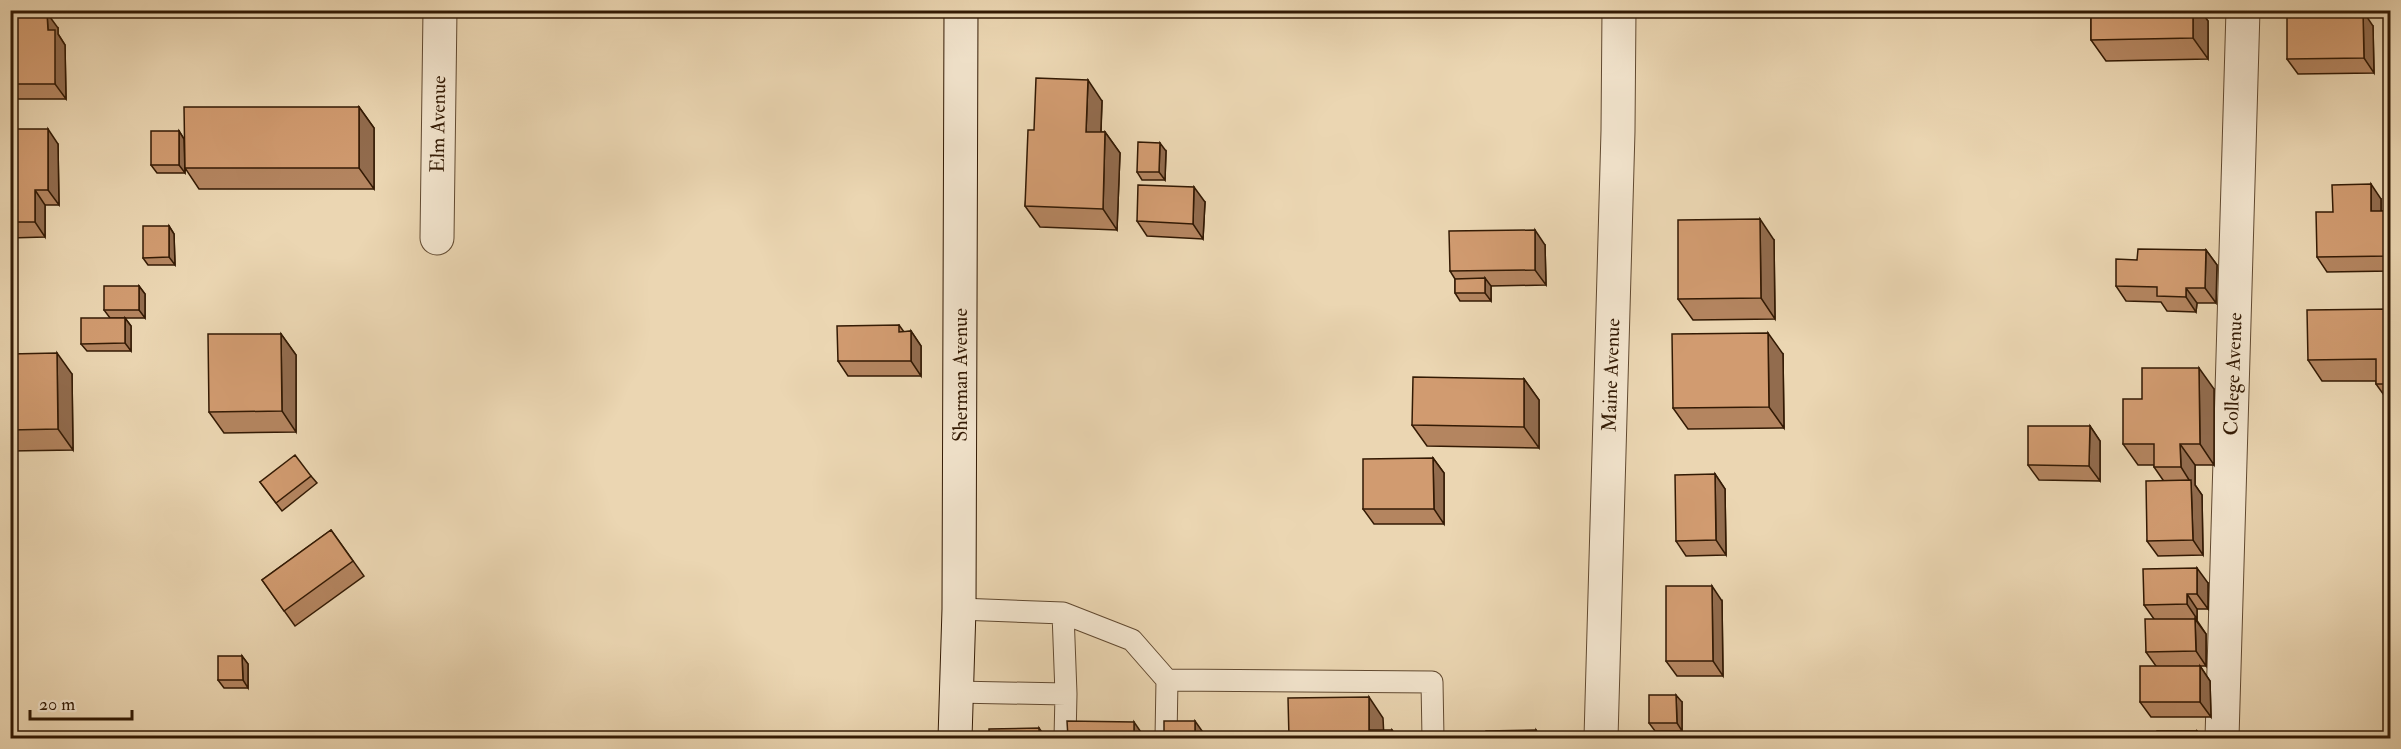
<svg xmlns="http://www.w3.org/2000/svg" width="2401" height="749" font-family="'IM FELL Double Pica',serif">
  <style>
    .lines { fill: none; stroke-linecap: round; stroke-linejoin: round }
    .lane-casing { stroke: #614930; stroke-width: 23 }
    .street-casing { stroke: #614930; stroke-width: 35 }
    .secondary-casing { stroke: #331a04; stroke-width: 35 }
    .lane { stroke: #f2e4cd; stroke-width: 21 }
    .street { stroke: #f2e4cd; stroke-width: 33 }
    .secondary { stroke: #f2e4cd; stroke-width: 33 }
    .wall { fill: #b48560; stroke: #331a04; stroke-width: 1.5 }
    .shaded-wall { fill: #926c4e; stroke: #331a04; stroke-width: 1.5 }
    .building { fill: #d19b70; stroke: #331a04; stroke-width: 1.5 }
    .labels { text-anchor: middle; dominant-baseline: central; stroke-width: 4.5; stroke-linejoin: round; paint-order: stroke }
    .street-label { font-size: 20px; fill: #331a04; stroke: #f2e4cd }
  </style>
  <rect width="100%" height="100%" fill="#ebd6b2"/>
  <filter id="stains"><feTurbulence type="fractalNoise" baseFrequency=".00333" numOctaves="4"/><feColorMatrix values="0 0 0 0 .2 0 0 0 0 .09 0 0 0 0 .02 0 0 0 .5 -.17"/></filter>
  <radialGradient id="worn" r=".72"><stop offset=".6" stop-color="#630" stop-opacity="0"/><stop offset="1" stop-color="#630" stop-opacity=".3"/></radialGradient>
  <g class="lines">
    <defs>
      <path id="lane" d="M959,609L1063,613L1132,640L1167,680L1432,682L1433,738
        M1063,613L1066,694
        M955,692L1066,694L1065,738
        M1166,738L1167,680"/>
      <path id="street" d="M437,238L440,10
        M1601,738L1618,131L1619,10
        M2222,738L2243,10"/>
      <path id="secondary" d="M955,738L959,609L961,10"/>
    </defs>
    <use href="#lane" class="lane-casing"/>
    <use href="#street" class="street-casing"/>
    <use href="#secondary" class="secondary-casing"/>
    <use href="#lane" class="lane"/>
    <use href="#street" class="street"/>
    <use href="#secondary" class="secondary"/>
  </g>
  <path class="wall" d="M256,10H285V12H257Z
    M317,10H368V12Z
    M2091,10H2200L2208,21V59L2106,61L2091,40Z
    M2373,26L2374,73L2298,74L2287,59Z
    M58,28V34L65,45L66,99H10V51H17Z
    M1102,101L1101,132H1105L1120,153L1117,230L1040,227L1025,206L1034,130Z
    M359,107L374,128V189H199L185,168Z
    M10,129L58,144L59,205H45V237L10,238Z
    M179,131L184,139L185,173H157L151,165Z
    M1166,151L1165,180H1142L1137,172Z
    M2381,199V211H2390L2391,271L2327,272L2317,257L2333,212Z
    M1205,202L1203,239L1147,236L1137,221Z
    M169,226L174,234L175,265H148L143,258Z
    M1774,240L1775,319L1693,320L1678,299Z
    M1545,245L1546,285L1491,286V301H1460L1455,293V279L1450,271Z
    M2206,250L2217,265L2216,303H2197L2196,312L2167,311L2161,302L2126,301L2116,286L2137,260Z
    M139,286L145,294V318H110L104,310Z
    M2391,309V405L2376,384V381H2322L2308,360Z
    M125,318L131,326V351H87L81,344Z
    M899,325L904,332L911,331L921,346V376H848L838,361Z
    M281,334L296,355V432L224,433L209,412Z
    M10,354L72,374L73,450L10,451Z
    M1783,354L1784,428L1688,429L1673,408Z
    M1524,379L1539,400V448L1427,446L1412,425Z
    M2214,389V465H2195V485L2202,495L2203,555L2158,556L2147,541L2163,480L2154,467V465H2138L2123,444L2142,399Z
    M2090,426L2100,441V481L2039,480L2028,465Z
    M1433,458L1444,473V524H1374L1363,509Z
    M1715,474L1725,489L1726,555L1686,556L1676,541Z
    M311,476L317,483L282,511L260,482Z
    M331,530L364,576L295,626L262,580Z
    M2208,583V609H2197V619H2196L2206,634V666H2200L2210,681L2211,717H2151L2140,702L2156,666L2146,652L2154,619L2144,605Z
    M1722,601L1723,676H1677L1666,661Z
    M242,656L248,664V688H224L218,680Z
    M1682,702V731H1655L1649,723Z"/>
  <path class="shaded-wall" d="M2193,10H2200L2208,21V59L2193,38Z
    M2363,11L2373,26L2374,73L2364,58Z
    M47,13L58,28V34L65,45L66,99L55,84L48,30Z
    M1088,80L1102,101L1100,153L1086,132Z
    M359,107L374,128V189L359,168Z
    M48,129L58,144L59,205L48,190Z
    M179,131L184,139L185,173L179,165Z
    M1105,132L1120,153L1117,230L1103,209Z
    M1160,143L1166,151L1165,180L1159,172Z
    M2371,184L2381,199V226L2371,211Z
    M1194,187L1205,202L1203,239L1193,224Z
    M35,190L45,205V237L35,222Z
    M1760,219L1774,240L1775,319L1761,298Z
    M169,226L174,234L175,265L169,257Z
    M1535,230L1545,245L1546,285L1535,270Z
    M2206,250L2217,265L2216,303L2205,288Z
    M1485,278L1491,286V301L1485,293Z
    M139,286L145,294V318L139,310Z
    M2186,288L2197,303L2196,312L2186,297Z
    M125,318L131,326V351L125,343Z
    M911,331L921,346V376L911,361Z
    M1768,333L1783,354L1784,428L1769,407Z
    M281,334L296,355V432L282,411Z
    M57,353L72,374L73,450L58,429Z
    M2199,368L2214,389V465L2200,444Z
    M1524,379L1539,400V448L1524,427Z
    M2090,426L2100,441V481L2089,466Z
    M2180,444L2195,465V485L2202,495L2203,555L2193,540L2191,483L2181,467Z
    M1433,458L1444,473V524L1434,509Z
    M1715,474L1725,489L1726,555L1716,540Z
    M2197,568L2208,583V609L2197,594Z
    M1712,586L1722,601L1723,676L1713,661Z
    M2187,594L2197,609V619L2187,604Z
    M2195,619L2206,634V666L2196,651Z
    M242,656L248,664V688L243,680Z
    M2200,666L2210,681L2211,717L2200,702Z
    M1676,695L1682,702V731L1677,723Z
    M1369,697L1383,718L1384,738L1369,730Z
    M1195,721L1207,738H1195Z
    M1134,722L1145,738H1134Z
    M1039,728L1046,738H1039Z
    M1392,730L1398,738H1392Z
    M1536,730L1541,738H1536Z
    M2197,731L2203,738H2197Z"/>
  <path class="building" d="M2091,10H2193V38L2091,40Z
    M2304,10H2353V11H2304Z
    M2287,11H2363L2364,58L2287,59Z
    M16,13H47L48,30H55V84H10V51H17Z
    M1036,78L1088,80L1086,132H1105L1103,209L1025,206L1028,130H1034Z
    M184,107H359V168H185Z
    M10,129H48V190H35V222H10Z
    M151,131H179V165H151Z
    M1138,142L1160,143L1159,172H1137Z
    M2371,184V211H2390V256L2317,257L2316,212H2333L2332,185Z
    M1138,185L1194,187L1193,224L1137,221Z
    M1760,219L1761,298L1678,299V220Z
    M143,226H169V257L143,258Z
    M1535,230V270L1450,271L1449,231Z
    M2138,249L2206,250L2205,288H2186V297L2157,296V287L2116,286V259L2137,260Z
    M1485,278V293H1455V279Z
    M104,286H139V310H104Z
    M2391,309V384H2376V359L2308,360L2307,310Z
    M81,318H125V343L81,344Z
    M899,325V332L911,331V361H838L837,326Z
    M1768,333L1769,407L1673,408L1672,334Z
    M208,334H281L282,411L209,412Z
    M57,353L58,429L10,430V354Z
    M2142,368H2199L2200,444H2180L2181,467H2154V444H2123V399H2142Z
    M1413,377L1524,379V427L1412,425Z
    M2028,426H2090L2089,466L2028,465Z
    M295,455L311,476L276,503L260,482Z
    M1433,458L1434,509H1363V459Z
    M1715,474L1716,540L1676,541L1675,475Z
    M2191,480L2193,540L2147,541L2146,481Z
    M331,530L353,561L284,611L262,580Z
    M2197,568V594H2187V604L2144,605L2143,569Z
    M1666,586H1712L1713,661H1666Z
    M2145,619H2195L2196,651L2146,652Z
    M218,656H242L243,680H218Z
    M2140,666H2200V702H2140Z
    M1649,695H1676L1677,723H1649Z
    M1369,697V730H1392V738H1289L1288,698Z
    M1067,721L1134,722V738H1068Z
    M1164,721H1195V738H1164Z
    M1039,728V738H989V729Z
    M1536,730V738H1486V731Z
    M2157,731H2197V738H2157Z
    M1701,732V738H1644V733Z"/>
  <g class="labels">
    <g class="street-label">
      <text transform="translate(438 124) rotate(-89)">Elm Avenue</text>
      <text transform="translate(2233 374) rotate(-88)">College Avenue</text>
      <text transform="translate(960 375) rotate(-90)">Sherman Avenue</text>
      <text transform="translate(1611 375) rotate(-88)">Maine Avenue</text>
    </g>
  </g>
  <rect width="2401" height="749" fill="none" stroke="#ebd6b2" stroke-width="36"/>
  <rect x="12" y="12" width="2377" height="725" fill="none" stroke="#331a04" stroke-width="3"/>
  <rect x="18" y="18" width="2365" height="713" fill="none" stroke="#331a04" stroke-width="1.5"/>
  <path d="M30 710v9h102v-9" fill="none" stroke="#331a04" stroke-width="3"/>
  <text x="39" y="710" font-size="18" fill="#331a04" stroke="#f2e4cd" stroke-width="4.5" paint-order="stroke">20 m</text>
  <rect width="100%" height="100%" filter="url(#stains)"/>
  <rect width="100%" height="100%" fill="url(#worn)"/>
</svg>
